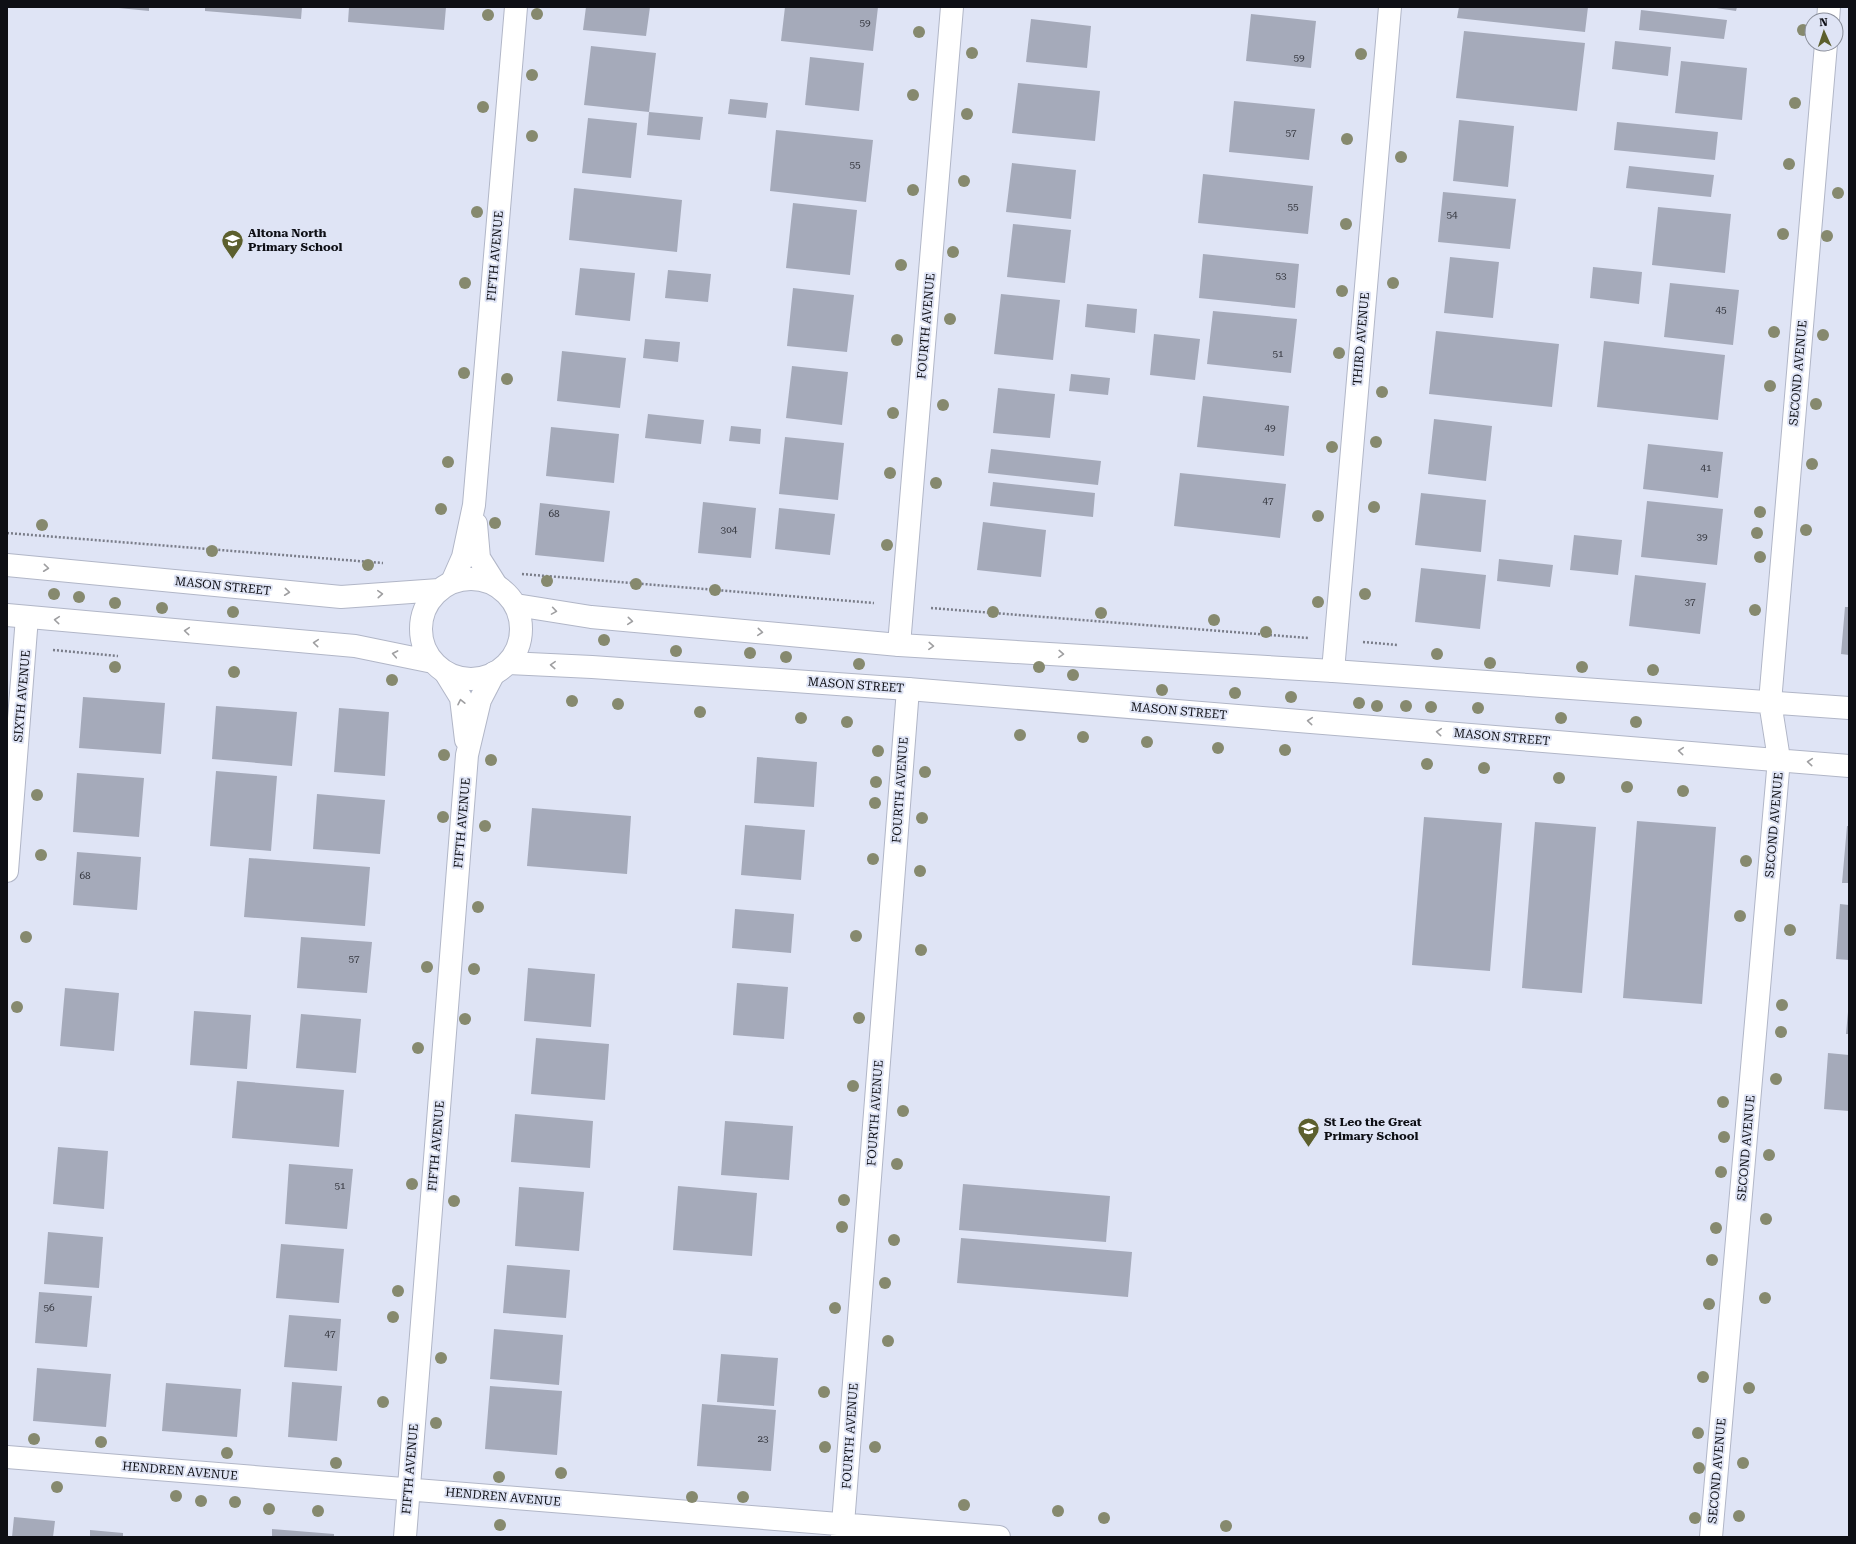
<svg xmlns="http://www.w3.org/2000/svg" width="1856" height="1544" font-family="'Roboto Serif',serif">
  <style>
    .building { fill: #a5aaba }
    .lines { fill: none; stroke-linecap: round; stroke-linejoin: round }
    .minor-casing { stroke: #b1b6c7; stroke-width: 24 }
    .tertiary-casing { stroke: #b1b6c7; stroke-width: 24 }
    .path { stroke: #7a7d89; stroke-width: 2.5; stroke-dasharray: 2 2; stroke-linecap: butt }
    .minor { stroke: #fff; stroke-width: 22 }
    .tertiary { stroke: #fff; stroke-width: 22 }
    .tree { fill: #86896e }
    .oneway { stroke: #9f9fa1 }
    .labels { text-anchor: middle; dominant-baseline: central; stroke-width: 4; stroke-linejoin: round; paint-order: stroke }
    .number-label { font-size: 10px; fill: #34363e }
    .poi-label { font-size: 12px; font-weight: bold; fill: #0e0f15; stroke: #dfe4f5; text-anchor: start }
    .street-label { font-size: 12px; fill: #0e0f15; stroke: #dfe4f5 }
  </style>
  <rect width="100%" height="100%" fill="#dfe4f5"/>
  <path class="building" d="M109,7H149V11Z
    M205,7H302L301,19L205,11Z
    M349,7H446L444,30L348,22Z
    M586,7H650L646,36L583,30Z
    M785,7H878L873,51L781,41Z
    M1459,7H1588L1585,32L1457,18Z
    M1710,7H1737L1736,11Z
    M1641,10L1727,20L1724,39L1639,30Z
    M1251,14L1316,21L1311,68L1246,61Z
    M1031,19L1091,26L1087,68L1026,62Z
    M1464,31L1585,43L1577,111L1456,98Z
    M1615,41L1671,47L1668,76L1612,69Z
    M591,46L656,53L649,112L584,105Z
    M810,57L864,63L859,111L805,105Z
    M1681,61L1747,68L1742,120L1675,113Z
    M1018,83L1100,91L1095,141L1012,133Z
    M730,99L768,103L766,118L728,114Z
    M1234,101L1315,109L1309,160L1229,152Z
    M649,112L703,117L700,140L647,135Z
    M588,118L637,123L631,178L582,173Z
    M1459,120L1514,126L1508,187L1453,181Z
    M1617,122L1718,132L1715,160L1614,150Z
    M776,130L873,140L866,202L770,191Z
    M1012,163L1076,170L1071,219L1006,212Z
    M1629,166L1714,175L1711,197L1626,188Z
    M1203,174L1313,186L1308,234L1198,223Z
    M574,188L682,200L677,252L569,240Z
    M1443,192L1516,199L1510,249L1438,242Z
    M793,203L857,210L850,275L786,268Z
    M1658,207L1731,214L1725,273L1652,265Z
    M1013,224L1071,230L1065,283L1007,277Z
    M1203,254L1299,264L1295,308L1199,298Z
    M1450,257L1499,262L1493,318L1444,313Z
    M1593,267L1642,272L1639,304L1590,298Z
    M580,268L635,273L630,321L575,315Z
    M668,270L711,274L708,302L665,298Z
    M1670,283L1739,290L1733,345L1664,337Z
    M793,288L854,295L847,352L787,346Z
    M1001,294L1060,300L1053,360L994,354Z
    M1087,304L1137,309L1135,333L1085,327Z
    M1213,311L1297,319L1291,373L1207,364Z
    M1436,331L1559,344L1552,407L1429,394Z
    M1154,334L1200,339L1195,380L1150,375Z
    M645,339L680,342L678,362L643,358Z
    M1604,341L1725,355L1718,420L1597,407Z
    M562,351L626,358L620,408L557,401Z
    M792,366L848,372L842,425L786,418Z
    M1071,374L1110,378L1108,395L1069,391Z
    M998,388L1055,394L1050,438L993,433Z
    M1203,396L1289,406L1284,456L1197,447Z
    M648,414L704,420L701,444L645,438Z
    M1434,419L1492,426L1486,481L1428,474Z
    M731,426L761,429L760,444L729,441Z
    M551,427L619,434L614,483L546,476Z
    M785,437L844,443L838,500L779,494Z
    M1648,444L1723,452L1718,498L1643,489Z
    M991,449L1101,461L1098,485L988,473Z
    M1180,473L1286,484L1280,538L1174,526Z
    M993,482L1095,493L1093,517L990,506Z
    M1421,493L1486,500L1481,552L1415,545Z
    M1647,501L1723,509L1717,565L1641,557Z
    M703,502L756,508L751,558L698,553Z
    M540,503L610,511L604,562L535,555Z
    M779,508L835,514L830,555L775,549Z
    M983,522L1046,530L1041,577L977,570Z
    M1574,535L1622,540L1618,575L1570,570Z
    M1499,559L1553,565L1550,587L1497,581Z
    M1421,568L1486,575L1480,629L1415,622Z
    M1635,575L1706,583L1700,634L1629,626Z
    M1845,607H1849V655L1841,654Z
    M83,697L165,703L161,754L79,748Z
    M216,706L297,712L292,766L212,759Z
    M339,708L389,712L385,776L334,772Z
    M757,757L817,762L814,807L754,803Z
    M216,771L277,776L271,851L210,846Z
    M77,773L144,778L139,837L73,832Z
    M317,794L385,800L380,854L313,849Z
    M532,808L631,816L627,874L527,866Z
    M1424,817L1502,823L1490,971L1412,965Z
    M1637,821L1716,827L1702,1004L1623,998Z
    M1535,822L1596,827L1582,993L1522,988Z
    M745,825L805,830L801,880L741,875Z
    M1847,826H1849V883H1842Z
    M77,852L141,857L137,910L73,905Z
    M249,858L370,867L365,926L244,917Z
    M1840,904L1849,905V960L1836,959Z
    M735,909L794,914L791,953L732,948Z
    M301,937L372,942L367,993L297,988Z
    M528,968L595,974L591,1027L524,1021Z
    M737,983L788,987L784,1039L733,1035Z
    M65,988L119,993L114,1051L60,1046Z
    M194,1011L251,1015L247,1069L190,1065Z
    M1848,1012H1849V1034H1846Z
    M301,1014L361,1019L356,1073L296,1068Z
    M536,1038L609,1044L605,1100L531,1094Z
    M1828,1053L1849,1055V1111L1824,1109Z
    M237,1081L344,1090L339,1147L232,1138Z
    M515,1114L593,1121L590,1168L511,1162Z
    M725,1121L793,1126L789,1180L721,1175Z
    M58,1147L108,1151L104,1209L53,1204Z
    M289,1164L353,1169L347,1229L285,1224Z
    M963,1184L1110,1196L1106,1242L959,1230Z
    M678,1186L757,1193L752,1256L673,1250Z
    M519,1187L584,1192L579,1251L515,1246Z
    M48,1232L103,1237L99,1288L44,1284Z
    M961,1238L1132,1252L1128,1297L957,1283Z
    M281,1244L344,1249L339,1303L276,1298Z
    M507,1265L570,1270L566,1318L503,1313Z
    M39,1292L92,1296L87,1347L35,1343Z
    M289,1315L341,1319L337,1371L284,1367Z
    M494,1329L563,1335L559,1385L490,1379Z
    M721,1354L778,1358L774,1406L717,1402Z
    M37,1368L111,1374L106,1427L33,1421Z
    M292,1382L342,1386L337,1441L288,1437Z
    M166,1383L241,1389L237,1437L162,1431Z
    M490,1386L562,1391L557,1455L485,1449Z
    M702,1404L776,1410L771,1471L697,1466Z
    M14,1517L55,1521L53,1537H12Z
    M272,1529L334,1534V1537H272Z
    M90,1530L123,1533V1537H90Z"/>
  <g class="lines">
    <defs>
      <path id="minor" d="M1828,20L1829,7
        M476,524L479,558L496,585
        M452,582L463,557L474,505L516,7
        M899,645L952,7
        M1333,671L1390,7
        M445,672L461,698L466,740
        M1770,702L1826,44
        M7,871L27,617
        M7,1457L999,1537
        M405,1537L467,755L480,700L494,673
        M842,1537L908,689
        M1711,1537L1779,759"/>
      <path id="tertiary" d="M7,565L341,597L439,590
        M421 629a50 50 0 1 1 100 0a50 50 0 1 1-100 0Z
        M516,605L591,617L899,645L1333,671L1849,708
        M7,615L355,646L433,662
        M508,663L592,667L908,689L1849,766
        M1770,702L1779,759"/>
    </defs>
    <use href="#minor" class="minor-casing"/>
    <use href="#tertiary" class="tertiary-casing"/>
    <path class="path" d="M7,533L383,563
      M522,574L874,603
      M931,608L1308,638
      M1363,642L1398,645
      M53,650L118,656"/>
    <use href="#minor" class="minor"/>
    <use href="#tertiary" class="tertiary"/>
  </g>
  <g class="tree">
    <circle cx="537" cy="14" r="6"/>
    <circle cx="488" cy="15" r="6"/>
    <circle cx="1803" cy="30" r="6"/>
    <circle cx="919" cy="32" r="6"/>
    <circle cx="972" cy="53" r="6"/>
    <circle cx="1361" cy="54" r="6"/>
    <circle cx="532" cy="75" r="6"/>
    <circle cx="913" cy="95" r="6"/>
    <circle cx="1795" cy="103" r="6"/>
    <circle cx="483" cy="107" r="6"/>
    <circle cx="967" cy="114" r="6"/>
    <circle cx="532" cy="136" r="6"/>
    <circle cx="1347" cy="139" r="6"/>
    <circle cx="1401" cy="157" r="6"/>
    <circle cx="1789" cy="164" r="6"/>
    <circle cx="964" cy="181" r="6"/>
    <circle cx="913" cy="190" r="6"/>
    <circle cx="1838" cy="193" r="6"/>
    <circle cx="477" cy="212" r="6"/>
    <circle cx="1346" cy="224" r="6"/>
    <circle cx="1783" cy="234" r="6"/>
    <circle cx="1827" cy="236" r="6"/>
    <circle cx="953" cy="252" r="6"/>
    <circle cx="901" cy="265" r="6"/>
    <circle cx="465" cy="283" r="6"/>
    <circle cx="1393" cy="283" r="6"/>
    <circle cx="1342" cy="291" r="6"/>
    <circle cx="950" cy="319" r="6"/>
    <circle cx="1774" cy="332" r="6"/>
    <circle cx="1823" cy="335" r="6"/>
    <circle cx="897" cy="340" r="6"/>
    <circle cx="1339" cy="353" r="6"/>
    <circle cx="464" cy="373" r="6"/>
    <circle cx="507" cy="379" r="6"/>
    <circle cx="1770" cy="386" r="6"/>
    <circle cx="1382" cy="392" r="6"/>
    <circle cx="1816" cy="404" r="6"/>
    <circle cx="943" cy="405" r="6"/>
    <circle cx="893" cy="413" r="6"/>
    <circle cx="1376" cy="442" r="6"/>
    <circle cx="1332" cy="447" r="6"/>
    <circle cx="448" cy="462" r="6"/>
    <circle cx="1812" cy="464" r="6"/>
    <circle cx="890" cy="473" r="6"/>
    <circle cx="936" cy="483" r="6"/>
    <circle cx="1374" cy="507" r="6"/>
    <circle cx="441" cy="509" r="6"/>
    <circle cx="1760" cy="512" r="6"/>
    <circle cx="1318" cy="516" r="6"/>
    <circle cx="495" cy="523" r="6"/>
    <circle cx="42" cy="525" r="6"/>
    <circle cx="1806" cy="530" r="6"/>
    <circle cx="1757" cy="533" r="6"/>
    <circle cx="887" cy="545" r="6"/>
    <circle cx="212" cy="551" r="6"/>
    <circle cx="1760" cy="557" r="6"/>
    <circle cx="368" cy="565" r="6"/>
    <circle cx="547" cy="581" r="6"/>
    <circle cx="636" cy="584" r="6"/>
    <circle cx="715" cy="590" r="6"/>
    <circle cx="54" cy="594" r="6"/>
    <circle cx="1365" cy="594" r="6"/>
    <circle cx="79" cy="597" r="6"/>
    <circle cx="1318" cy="602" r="6"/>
    <circle cx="115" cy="603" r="6"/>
    <circle cx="162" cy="608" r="6"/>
    <circle cx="1755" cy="610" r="6"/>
    <circle cx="233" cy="612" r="6"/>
    <circle cx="993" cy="612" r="6"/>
    <circle cx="1101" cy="613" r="6"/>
    <circle cx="1214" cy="620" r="6"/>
    <circle cx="1266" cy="632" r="6"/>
    <circle cx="604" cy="640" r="6"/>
    <circle cx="676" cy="651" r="6"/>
    <circle cx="750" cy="653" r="6"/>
    <circle cx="1437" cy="654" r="6"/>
    <circle cx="786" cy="657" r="6"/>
    <circle cx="1490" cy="663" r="6"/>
    <circle cx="859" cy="664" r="6"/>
    <circle cx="115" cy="667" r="6"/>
    <circle cx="1039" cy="667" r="6"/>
    <circle cx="1582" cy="667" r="6"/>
    <circle cx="1653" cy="670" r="6"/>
    <circle cx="234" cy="672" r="6"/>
    <circle cx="1073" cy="675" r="6"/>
    <circle cx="392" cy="680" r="6"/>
    <circle cx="1162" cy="690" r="6"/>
    <circle cx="1235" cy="693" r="6"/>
    <circle cx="1291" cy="697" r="6"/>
    <circle cx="572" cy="701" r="6"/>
    <circle cx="1359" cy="703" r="6"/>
    <circle cx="618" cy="704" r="6"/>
    <circle cx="1377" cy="706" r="6"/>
    <circle cx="1406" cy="706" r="6"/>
    <circle cx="1431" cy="707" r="6"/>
    <circle cx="1478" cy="708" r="6"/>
    <circle cx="700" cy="712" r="6"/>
    <circle cx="801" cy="718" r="6"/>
    <circle cx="1561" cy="718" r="6"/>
    <circle cx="847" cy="722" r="6"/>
    <circle cx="1636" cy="722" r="6"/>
    <circle cx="1020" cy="735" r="6"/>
    <circle cx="1083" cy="737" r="6"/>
    <circle cx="1147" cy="742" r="6"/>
    <circle cx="1218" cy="748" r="6"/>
    <circle cx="1285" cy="750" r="6"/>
    <circle cx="878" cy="751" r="6"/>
    <circle cx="444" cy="755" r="6"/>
    <circle cx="491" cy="760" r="6"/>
    <circle cx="1427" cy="764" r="6"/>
    <circle cx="1484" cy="768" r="6"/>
    <circle cx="925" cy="772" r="6"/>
    <circle cx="1559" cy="778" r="6"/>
    <circle cx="876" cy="782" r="6"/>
    <circle cx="1627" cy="787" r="6"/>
    <circle cx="1683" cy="791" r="6"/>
    <circle cx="37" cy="795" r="6"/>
    <circle cx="875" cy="803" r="6"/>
    <circle cx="443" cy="817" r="6"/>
    <circle cx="922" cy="818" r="6"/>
    <circle cx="485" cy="826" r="6"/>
    <circle cx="41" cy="855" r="6"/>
    <circle cx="873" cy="859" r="6"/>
    <circle cx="1746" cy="861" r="6"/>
    <circle cx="920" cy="871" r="6"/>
    <circle cx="478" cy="907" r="6"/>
    <circle cx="1740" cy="916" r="6"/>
    <circle cx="1790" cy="930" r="6"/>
    <circle cx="856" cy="936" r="6"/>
    <circle cx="26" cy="937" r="6"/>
    <circle cx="921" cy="950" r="6"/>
    <circle cx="427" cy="967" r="6"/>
    <circle cx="474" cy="969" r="6"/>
    <circle cx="1782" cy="1005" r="6"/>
    <circle cx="17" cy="1007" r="6"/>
    <circle cx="859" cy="1018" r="6"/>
    <circle cx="465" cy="1019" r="6"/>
    <circle cx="1781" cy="1032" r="6"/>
    <circle cx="418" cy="1048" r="6"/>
    <circle cx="1776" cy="1079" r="6"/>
    <circle cx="853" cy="1086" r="6"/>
    <circle cx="1723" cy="1102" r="6"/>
    <circle cx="903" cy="1111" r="6"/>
    <circle cx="1724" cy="1137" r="6"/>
    <circle cx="1769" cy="1155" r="6"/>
    <circle cx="897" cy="1164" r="6"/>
    <circle cx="1721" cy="1172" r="6"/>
    <circle cx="412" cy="1184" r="6"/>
    <circle cx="844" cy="1200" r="6"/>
    <circle cx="454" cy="1201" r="6"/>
    <circle cx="1766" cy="1219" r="6"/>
    <circle cx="842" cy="1227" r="6"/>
    <circle cx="1716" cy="1228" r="6"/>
    <circle cx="894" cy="1240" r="6"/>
    <circle cx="1712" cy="1260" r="6"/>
    <circle cx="885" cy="1283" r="6"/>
    <circle cx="398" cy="1291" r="6"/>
    <circle cx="1765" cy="1298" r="6"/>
    <circle cx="1709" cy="1304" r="6"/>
    <circle cx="835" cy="1308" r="6"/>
    <circle cx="393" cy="1317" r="6"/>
    <circle cx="888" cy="1341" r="6"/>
    <circle cx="441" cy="1358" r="6"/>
    <circle cx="1703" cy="1377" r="6"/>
    <circle cx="1749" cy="1388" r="6"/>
    <circle cx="824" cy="1392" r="6"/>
    <circle cx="383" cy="1402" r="6"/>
    <circle cx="436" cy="1423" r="6"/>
    <circle cx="1698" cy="1433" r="6"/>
    <circle cx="34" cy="1439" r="6"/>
    <circle cx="101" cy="1442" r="6"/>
    <circle cx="825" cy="1447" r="6"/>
    <circle cx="875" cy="1447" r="6"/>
    <circle cx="227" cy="1453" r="6"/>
    <circle cx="336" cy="1463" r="6"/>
    <circle cx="1743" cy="1463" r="6"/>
    <circle cx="1699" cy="1468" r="6"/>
    <circle cx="561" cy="1473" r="6"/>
    <circle cx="499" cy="1477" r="6"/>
    <circle cx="57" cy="1487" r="6"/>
    <circle cx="176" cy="1496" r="6"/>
    <circle cx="692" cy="1497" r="6"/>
    <circle cx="743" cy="1497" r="6"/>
    <circle cx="201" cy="1501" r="6"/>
    <circle cx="235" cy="1502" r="6"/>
    <circle cx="964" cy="1505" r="6"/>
    <circle cx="269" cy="1509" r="6"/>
    <circle cx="318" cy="1511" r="6"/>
    <circle cx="1058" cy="1511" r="6"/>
    <circle cx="1739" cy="1516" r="6"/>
    <circle cx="1104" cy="1518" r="6"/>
    <circle cx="1695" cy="1518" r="6"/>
    <circle cx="500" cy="1525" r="6"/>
    <circle cx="1226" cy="1526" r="6"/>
  </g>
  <defs><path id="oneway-chevron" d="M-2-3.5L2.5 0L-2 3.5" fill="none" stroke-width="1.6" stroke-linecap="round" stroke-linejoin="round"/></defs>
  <g class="oneway">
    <use href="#oneway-chevron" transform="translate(46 568) rotate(6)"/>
    <use href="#oneway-chevron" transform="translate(287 592) rotate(6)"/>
    <use href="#oneway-chevron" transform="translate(380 594) rotate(-4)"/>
    <use href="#oneway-chevron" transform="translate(554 611) rotate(9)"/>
    <use href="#oneway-chevron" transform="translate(57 620) rotate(-175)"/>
    <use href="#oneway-chevron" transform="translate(630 621) rotate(5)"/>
    <use href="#oneway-chevron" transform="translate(187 631) rotate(-175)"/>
    <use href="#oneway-chevron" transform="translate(760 632) rotate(5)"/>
    <use href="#oneway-chevron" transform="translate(316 643) rotate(-175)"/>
    <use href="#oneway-chevron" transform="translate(931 646) rotate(3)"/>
    <use href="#oneway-chevron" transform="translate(395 654) rotate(-169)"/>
    <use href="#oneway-chevron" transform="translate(1061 654) rotate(3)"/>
    <use href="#oneway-chevron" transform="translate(553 665) rotate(-177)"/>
    <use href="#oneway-chevron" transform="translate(461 702) rotate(-102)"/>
    <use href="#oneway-chevron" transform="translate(1310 721) rotate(-175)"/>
    <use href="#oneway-chevron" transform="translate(1439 732) rotate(-175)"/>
    <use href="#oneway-chevron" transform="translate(1681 751) rotate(-175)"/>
    <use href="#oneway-chevron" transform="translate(1810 762) rotate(-175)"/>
  </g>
  <defs>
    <symbol id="school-pin" viewBox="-11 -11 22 30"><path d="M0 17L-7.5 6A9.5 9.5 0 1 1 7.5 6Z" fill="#5c5f2d" stroke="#dfe4f5"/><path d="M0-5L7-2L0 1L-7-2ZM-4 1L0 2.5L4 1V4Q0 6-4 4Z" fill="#fff"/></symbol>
  </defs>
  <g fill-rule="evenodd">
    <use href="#school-pin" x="220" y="228" width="25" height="34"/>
    <use href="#school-pin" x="1296" y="1116" width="25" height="34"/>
  </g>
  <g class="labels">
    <g class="number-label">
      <text x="865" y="22">59</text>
      <text x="1299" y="57">59</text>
      <text x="1291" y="132">57</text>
      <text x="855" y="164">55</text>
      <text x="1293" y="206">55</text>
      <text x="1452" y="214">54</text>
      <text x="1281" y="275">53</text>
      <text x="1721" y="309">45</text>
      <text x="1278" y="353">51</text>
      <text x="1270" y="427">49</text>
      <text x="1706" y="467">41</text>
      <text x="1268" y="500">47</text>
      <text x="554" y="513">68</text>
      <text x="729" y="529">304</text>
      <text x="1702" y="536">39</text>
      <text x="1690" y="601">37</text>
      <text x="85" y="875">68</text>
      <text x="354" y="958">57</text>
      <text x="340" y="1185">51</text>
      <text x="49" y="1307">56</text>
      <text x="330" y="1333">47</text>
      <text x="763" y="1438">23</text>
    </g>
    <g class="poi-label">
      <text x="248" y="233">Altona North<tspan x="248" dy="14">Primary School</tspan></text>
      <text x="1324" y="1122">St Leo the Great<tspan x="1324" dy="14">Primary School</tspan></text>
    </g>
    <g class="street-label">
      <text transform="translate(495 256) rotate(-85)">FIFTH AVENUE</text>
      <text transform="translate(926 326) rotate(-85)">FOURTH AVENUE</text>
      <text transform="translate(1361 339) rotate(-85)">THIRD AVENUE</text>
      <text transform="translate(1798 373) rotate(-85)">SECOND AVENUE</text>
      <text transform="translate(223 586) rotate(6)">MASON STREET</text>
      <text transform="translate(856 685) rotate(4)">MASON STREET</text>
      <text transform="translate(22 696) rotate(-85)">SIXTH AVENUE</text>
      <text transform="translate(1179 711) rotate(5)">MASON STREET</text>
      <text transform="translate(1502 737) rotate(5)">MASON STREET</text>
      <text transform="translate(900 790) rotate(-86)">FOURTH AVENUE</text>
      <text transform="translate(462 823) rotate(-85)">FIFTH AVENUE</text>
      <text transform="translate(1774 825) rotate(-85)">SECOND AVENUE</text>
      <text transform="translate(875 1113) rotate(-86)">FOURTH AVENUE</text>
      <text transform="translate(436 1146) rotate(-85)">FIFTH AVENUE</text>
      <text transform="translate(1746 1148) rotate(-85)">SECOND AVENUE</text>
      <text transform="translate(850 1436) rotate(-86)">FOURTH AVENUE</text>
      <text transform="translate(410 1469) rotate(-85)">FIFTH AVENUE</text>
      <text transform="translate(180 1471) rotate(5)">HENDREN AVENUE</text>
      <text transform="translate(1717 1471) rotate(-85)">SECOND AVENUE</text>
      <text transform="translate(503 1497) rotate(5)">HENDREN AVENUE</text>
    </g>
  </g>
  <rect width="1856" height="1544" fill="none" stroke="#0e0f15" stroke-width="16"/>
  <g transform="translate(1824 32) rotate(357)"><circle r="19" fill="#dfe4f5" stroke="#8b8f9b"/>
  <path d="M0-3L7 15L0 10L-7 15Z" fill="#5c5f2d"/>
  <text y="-6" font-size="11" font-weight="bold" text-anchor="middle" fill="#0e0f15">N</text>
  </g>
</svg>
